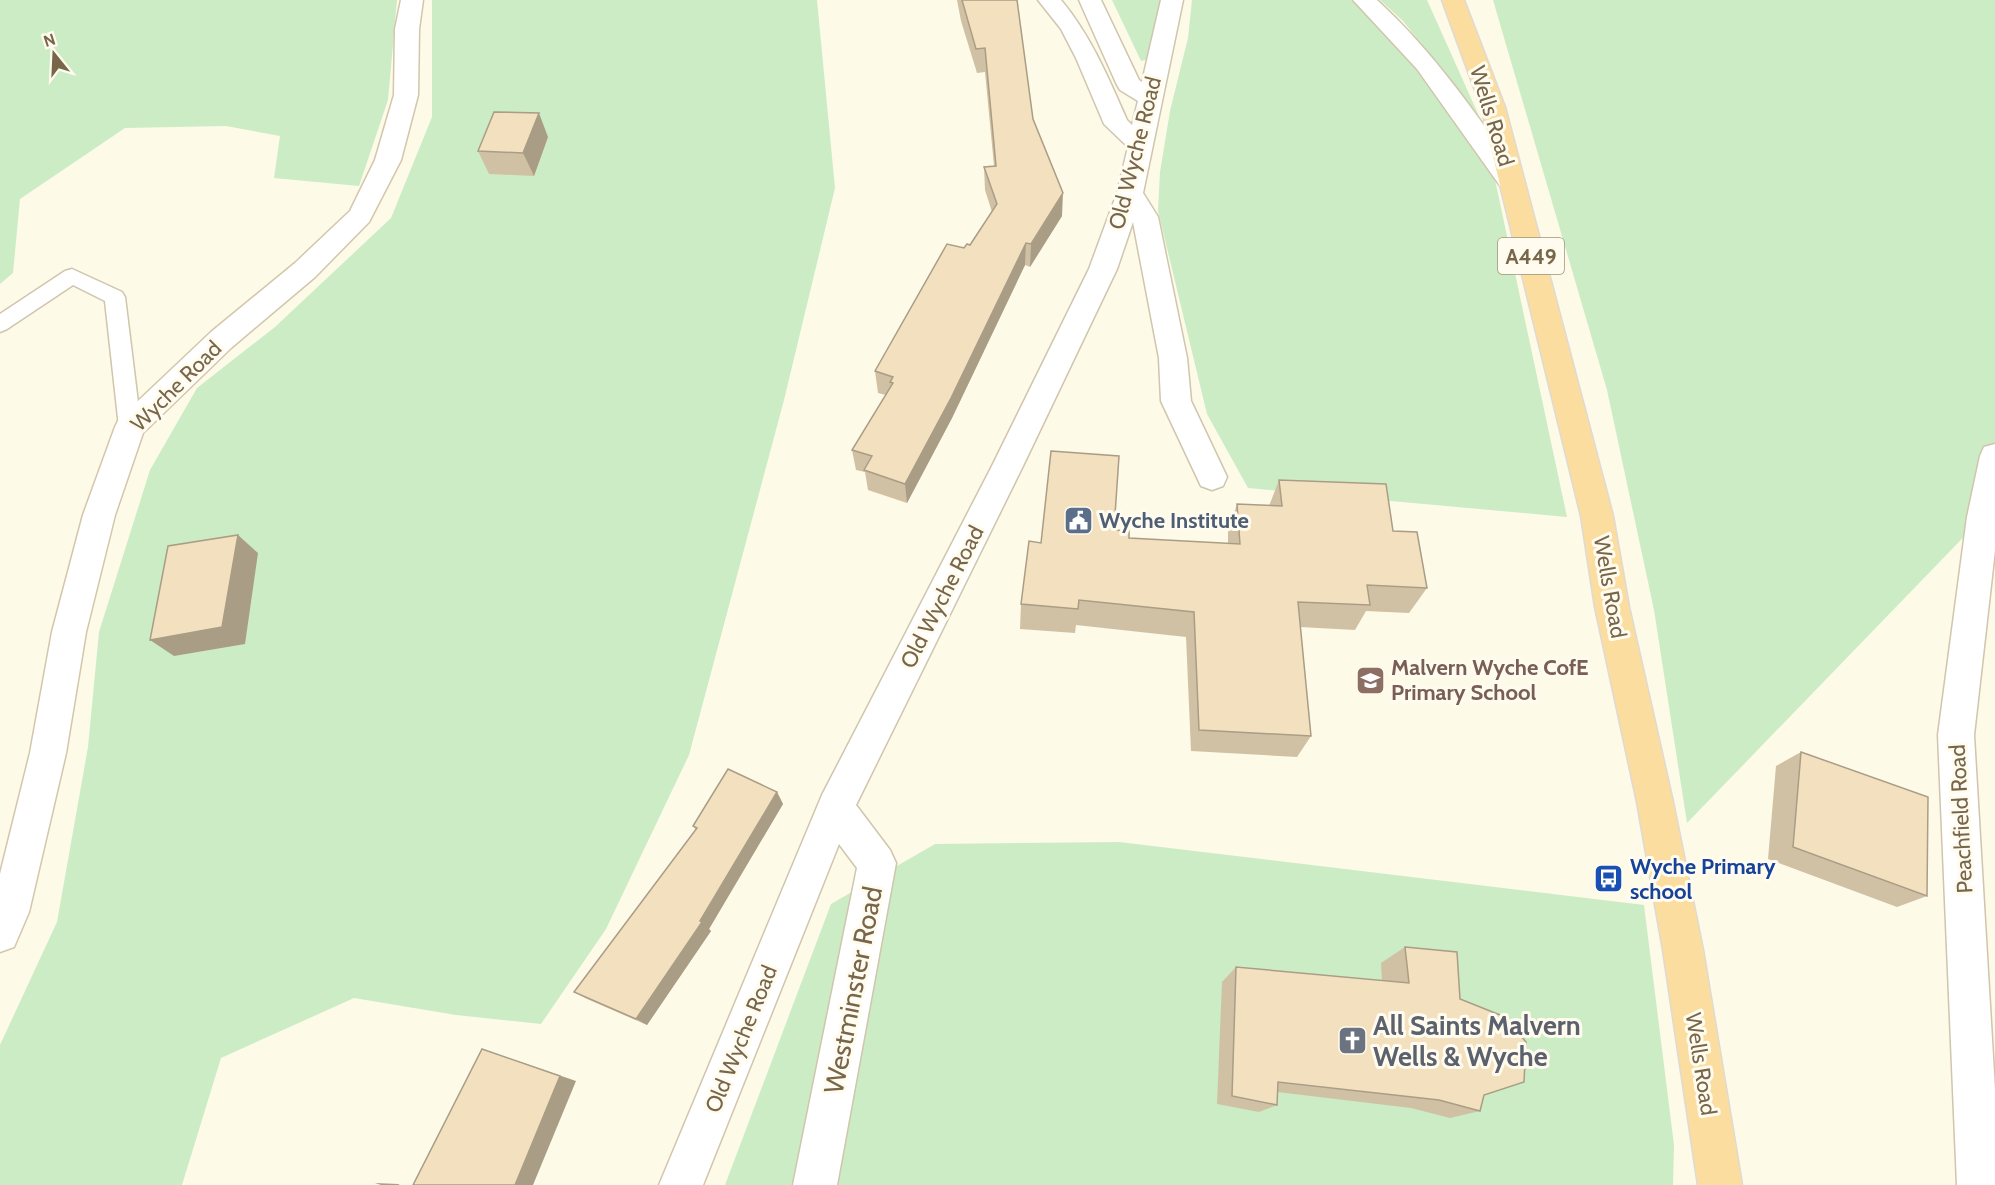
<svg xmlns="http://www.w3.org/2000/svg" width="1995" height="1185" font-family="Cabin,sans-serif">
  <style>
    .green { fill: #ccecc6 }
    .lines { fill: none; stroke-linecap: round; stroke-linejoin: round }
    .service-casing { stroke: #d0c5ad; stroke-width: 3 }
    .minor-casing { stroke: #d0c5ad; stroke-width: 3 }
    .tertiary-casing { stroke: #d0c5ad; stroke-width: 3 }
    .secondary-casing { stroke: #d3c6ab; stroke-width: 3 }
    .trunk-casing { stroke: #dfdad4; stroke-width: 3 }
    .service { fill: #fff; fill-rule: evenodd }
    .minor { fill: #fff; fill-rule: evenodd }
    .tertiary { fill: #fff; fill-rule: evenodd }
    .secondary { fill: #fff; fill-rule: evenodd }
    .trunk { fill: #fadd9f; fill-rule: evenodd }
    .wall { fill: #d1c1a4 }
    .shaded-wall { fill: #aa9d86 }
    .building { fill: #f3e0bf; stroke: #aa9d86; stroke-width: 1.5 }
    .labels { text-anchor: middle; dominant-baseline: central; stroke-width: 6; stroke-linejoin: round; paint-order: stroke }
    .shield { fill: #fffcef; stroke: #a0937c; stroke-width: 1.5 }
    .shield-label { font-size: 21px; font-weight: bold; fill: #78664b }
    .street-label { font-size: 22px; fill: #78664b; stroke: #fffcef }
    .service-label { font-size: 22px; font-weight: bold; fill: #4e5e75; stroke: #fffcef; text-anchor: start }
    .education-label { font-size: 22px; font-weight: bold; fill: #785e54; stroke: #fffcef; text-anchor: start }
    .transit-label { font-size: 22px; font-weight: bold; fill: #164399; stroke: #fffcef; text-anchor: start }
    .near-street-label { font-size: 27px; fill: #78664b; stroke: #fffcef }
    .near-worship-label { font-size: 27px; font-weight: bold; fill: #5b616d; stroke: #fffcef; text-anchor: start }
  </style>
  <rect width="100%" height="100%" fill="#fdfae8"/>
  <path class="green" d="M0,0H397L388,100L359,186L274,178L280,136L226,126L125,128L20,199L13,273L0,284Z
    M432,0H817L835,188L784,400L689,755L606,929L541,1024L456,1015L354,998L221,1058L182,1185H0V1045L57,922L88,747L99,632L150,470L197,388L275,327L391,218L432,117Z
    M1112,0H1164L1153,58L1141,61Z
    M1192,0H1351L1376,21L1407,57L1494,175L1567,517L1248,488L1207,414L1158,211L1160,172L1170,111L1188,38Z
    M1380,0H1427L1479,116L1403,21Z
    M1493,0H1995V456L1983,517L1687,823L1654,610L1607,390Z
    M1119,842L1644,905L1674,1145L1673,1185H725L831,904L935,844Z"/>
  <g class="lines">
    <defs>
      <path id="service" d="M72,269L122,292L125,297L141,427L138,433L130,436L122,433L119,427L105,301L73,285L7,329L0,332V314L65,271Z"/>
      <path id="minor" d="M1038,0H1061C1091,36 1108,77 1127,120L1132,125L1138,101L1120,90L1117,85L1079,0H1101L1139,80L1142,82L1161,0H1183L1143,193L1158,217L1187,358L1191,401L1227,477L1223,486L1212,490L1201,486L1161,401L1159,358L1133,222L1117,269L1022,468L856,805L890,850L896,863L837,1185H793L857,868L839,844L703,1185H659L822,795L992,466L1089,269L1117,193L1128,147L1104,124L1076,58L1061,29Z
        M1353,0H1377C1434,52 1477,115 1521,178L1525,184L1521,190L1512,193L1503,190L1417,69Z"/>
      <path id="tertiary" d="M1995,444V550L1974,735L1995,1090V1185H1957L1938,735L1967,517L1980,456L1984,447Z"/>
      <path id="secondary" d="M401,0H423L419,29L418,95L401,160L369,222L315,277L231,348L143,433L115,515L86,632L66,753L29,912L14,947L0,952V874L30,753L52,632L83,515L115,427L119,419L211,332L295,263L350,211L375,160L394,95L395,29Z"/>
      <path id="trunk" d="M1442,0H1464L1505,107L1613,516L1629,607L1673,802L1703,950L1742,1185H1698L1663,950L1637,802L1595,607L1581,516L1481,107Z"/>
    </defs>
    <use href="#service" class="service-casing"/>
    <use href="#minor" class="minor-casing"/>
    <use href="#tertiary" class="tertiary-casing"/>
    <use href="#secondary" class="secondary-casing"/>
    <use href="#trunk" class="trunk-casing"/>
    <use href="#service" class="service"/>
    <use href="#minor" class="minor"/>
    <use href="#tertiary" class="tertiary"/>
    <use href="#secondary" class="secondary"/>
    <use href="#trunk" class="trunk"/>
  </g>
  <path class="wall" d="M957,0H1017L1033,119L1062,216L1030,267L1025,265L952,418L907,503L868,490L865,472L856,470L852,450L886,395L878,393L875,371L964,248L970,245L992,212L985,190L984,167L994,166L985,72L977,73L961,21Z
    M548,137L534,176L489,174L478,151Z
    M1279,480L1393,531L1427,588L1409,613L1366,611L1355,630L1300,627L1311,736L1297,757L1191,751L1186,637L1076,625L1075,633L1020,629L1021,604L1041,543L1114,530L1129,538L1228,544V532L1237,504L1269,506Z
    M1801,752L1927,896L1897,907L1768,859L1776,766Z
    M777,792L783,804L709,929L711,931L647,1025L587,999L574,992L696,830L693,826Z
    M1405,947L1460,999L1484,1095L1480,1111L1450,1118L1411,1108L1277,1092V1105L1259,1112L1217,1104L1222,982L1236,967L1382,981L1381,963Z"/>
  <path class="shaded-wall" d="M539,113L548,137L534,176L523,153Z
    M1063,193L1062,216L1030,267L1031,244Z
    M1026,243L1025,265L952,418L907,503L905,484Z
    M238,535L258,553L245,644L174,656L150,640Z
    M777,792L783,804L709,929L711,931L647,1025L636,1019L700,921Z
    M500,1055L576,1081L533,1185H515Z
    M375,1183L398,1184L400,1185H381Z"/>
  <path class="building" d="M962,0H1017L1033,119L1063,193L1031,244L1026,243L951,398L905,484L864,470L872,456L852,450L893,383L890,382L893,377L875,371L947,244L964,248L967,244L970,245L997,204L984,167L996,166L985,48L976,49Z
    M494,112L539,113L523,153L478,151Z
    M1051,451L1119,456L1114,530L1129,531V538L1240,544L1237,504L1282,506L1279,480L1386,484L1393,531L1417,532L1427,588L1367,585L1370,605L1298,602L1311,736L1199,730L1194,612L1079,600L1078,609L1021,604L1029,541L1041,543Z
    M238,535L222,627L150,640L168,546Z
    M1801,752L1928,797L1927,896L1793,847Z
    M728,769L777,792L700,921L702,922L636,1019L574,992L697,828L693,826Z
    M1405,947L1457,952L1460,999L1505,1017L1526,1042L1524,1082L1484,1095L1480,1111L1439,1100L1278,1082L1277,1105L1232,1096L1236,967L1409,983Z
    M482,1049L560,1076L515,1185H413Z"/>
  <defs>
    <symbol id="civic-square" viewBox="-11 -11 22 22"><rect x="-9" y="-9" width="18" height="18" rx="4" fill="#5c6f8a" stroke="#fffcef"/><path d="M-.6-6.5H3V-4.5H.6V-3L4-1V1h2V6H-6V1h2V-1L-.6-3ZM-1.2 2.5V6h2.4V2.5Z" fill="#fff"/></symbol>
    <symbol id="school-square" viewBox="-11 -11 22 22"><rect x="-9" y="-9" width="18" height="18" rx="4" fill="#8d6e63" stroke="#fffcef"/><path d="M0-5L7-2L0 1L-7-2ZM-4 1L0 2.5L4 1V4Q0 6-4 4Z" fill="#fff"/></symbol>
    <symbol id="bus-square" viewBox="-11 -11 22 22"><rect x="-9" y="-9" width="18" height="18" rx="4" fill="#1a4fb4" stroke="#fffcef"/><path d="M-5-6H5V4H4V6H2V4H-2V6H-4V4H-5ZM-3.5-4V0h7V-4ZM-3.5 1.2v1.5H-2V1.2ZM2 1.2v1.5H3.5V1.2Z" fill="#fff"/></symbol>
    <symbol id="church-square" viewBox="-11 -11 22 22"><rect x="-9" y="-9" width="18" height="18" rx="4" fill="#6b7280" stroke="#fffcef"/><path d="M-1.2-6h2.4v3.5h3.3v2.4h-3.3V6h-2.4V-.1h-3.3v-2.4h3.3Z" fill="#fff"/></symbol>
  </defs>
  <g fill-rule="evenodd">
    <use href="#civic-square" x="1062" y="504" width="33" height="33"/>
    <use href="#school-square" x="1354" y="664" width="33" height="33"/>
    <use href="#bus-square" x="1592" y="862" width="33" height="33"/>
    <use href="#church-square" x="1336" y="1024" width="33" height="33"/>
  </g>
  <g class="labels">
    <rect class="shield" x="1498" y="238" width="66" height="36" rx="4.5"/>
    <g class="shield-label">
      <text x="1531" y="256">A449</text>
    </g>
    <g class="street-label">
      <text transform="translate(1492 116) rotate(73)">Wells Road</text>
      <text transform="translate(1135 153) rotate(-76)">Old Wyche Road</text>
      <text transform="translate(176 386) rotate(-45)">Wyche Road</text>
      <text transform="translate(1610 587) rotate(80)">Wells Road</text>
      <text transform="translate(942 597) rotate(-63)">Old Wyche Road</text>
      <text transform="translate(1961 819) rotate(-93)">Peachfield Road</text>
      <text transform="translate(741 1039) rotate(-68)">Old Wyche Road</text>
      <text transform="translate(1701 1064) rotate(81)">Wells Road</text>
    </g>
    <g class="service-label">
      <text x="1099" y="520">Wyche Institute</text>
    </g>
    <g class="education-label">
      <text x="1391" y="667">Malvern Wyche CofE<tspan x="1391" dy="25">Primary School</tspan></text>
    </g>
    <g class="transit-label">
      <text x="1630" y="866">Wyche Primary<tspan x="1630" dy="25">school</tspan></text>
    </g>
    <g class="near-street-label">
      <text transform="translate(853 990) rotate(-79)">Westminster Road</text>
    </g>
    <g class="near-worship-label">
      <text x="1373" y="1025">All Saints Malvern<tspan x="1373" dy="31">Wells &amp; Wyche</tspan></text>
    </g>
  </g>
  <g transform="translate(54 54) rotate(342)" stroke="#fffcef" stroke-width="4.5" paint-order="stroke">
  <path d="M0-4.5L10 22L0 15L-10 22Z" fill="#78664b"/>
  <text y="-9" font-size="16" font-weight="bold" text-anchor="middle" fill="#78664b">N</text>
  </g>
</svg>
